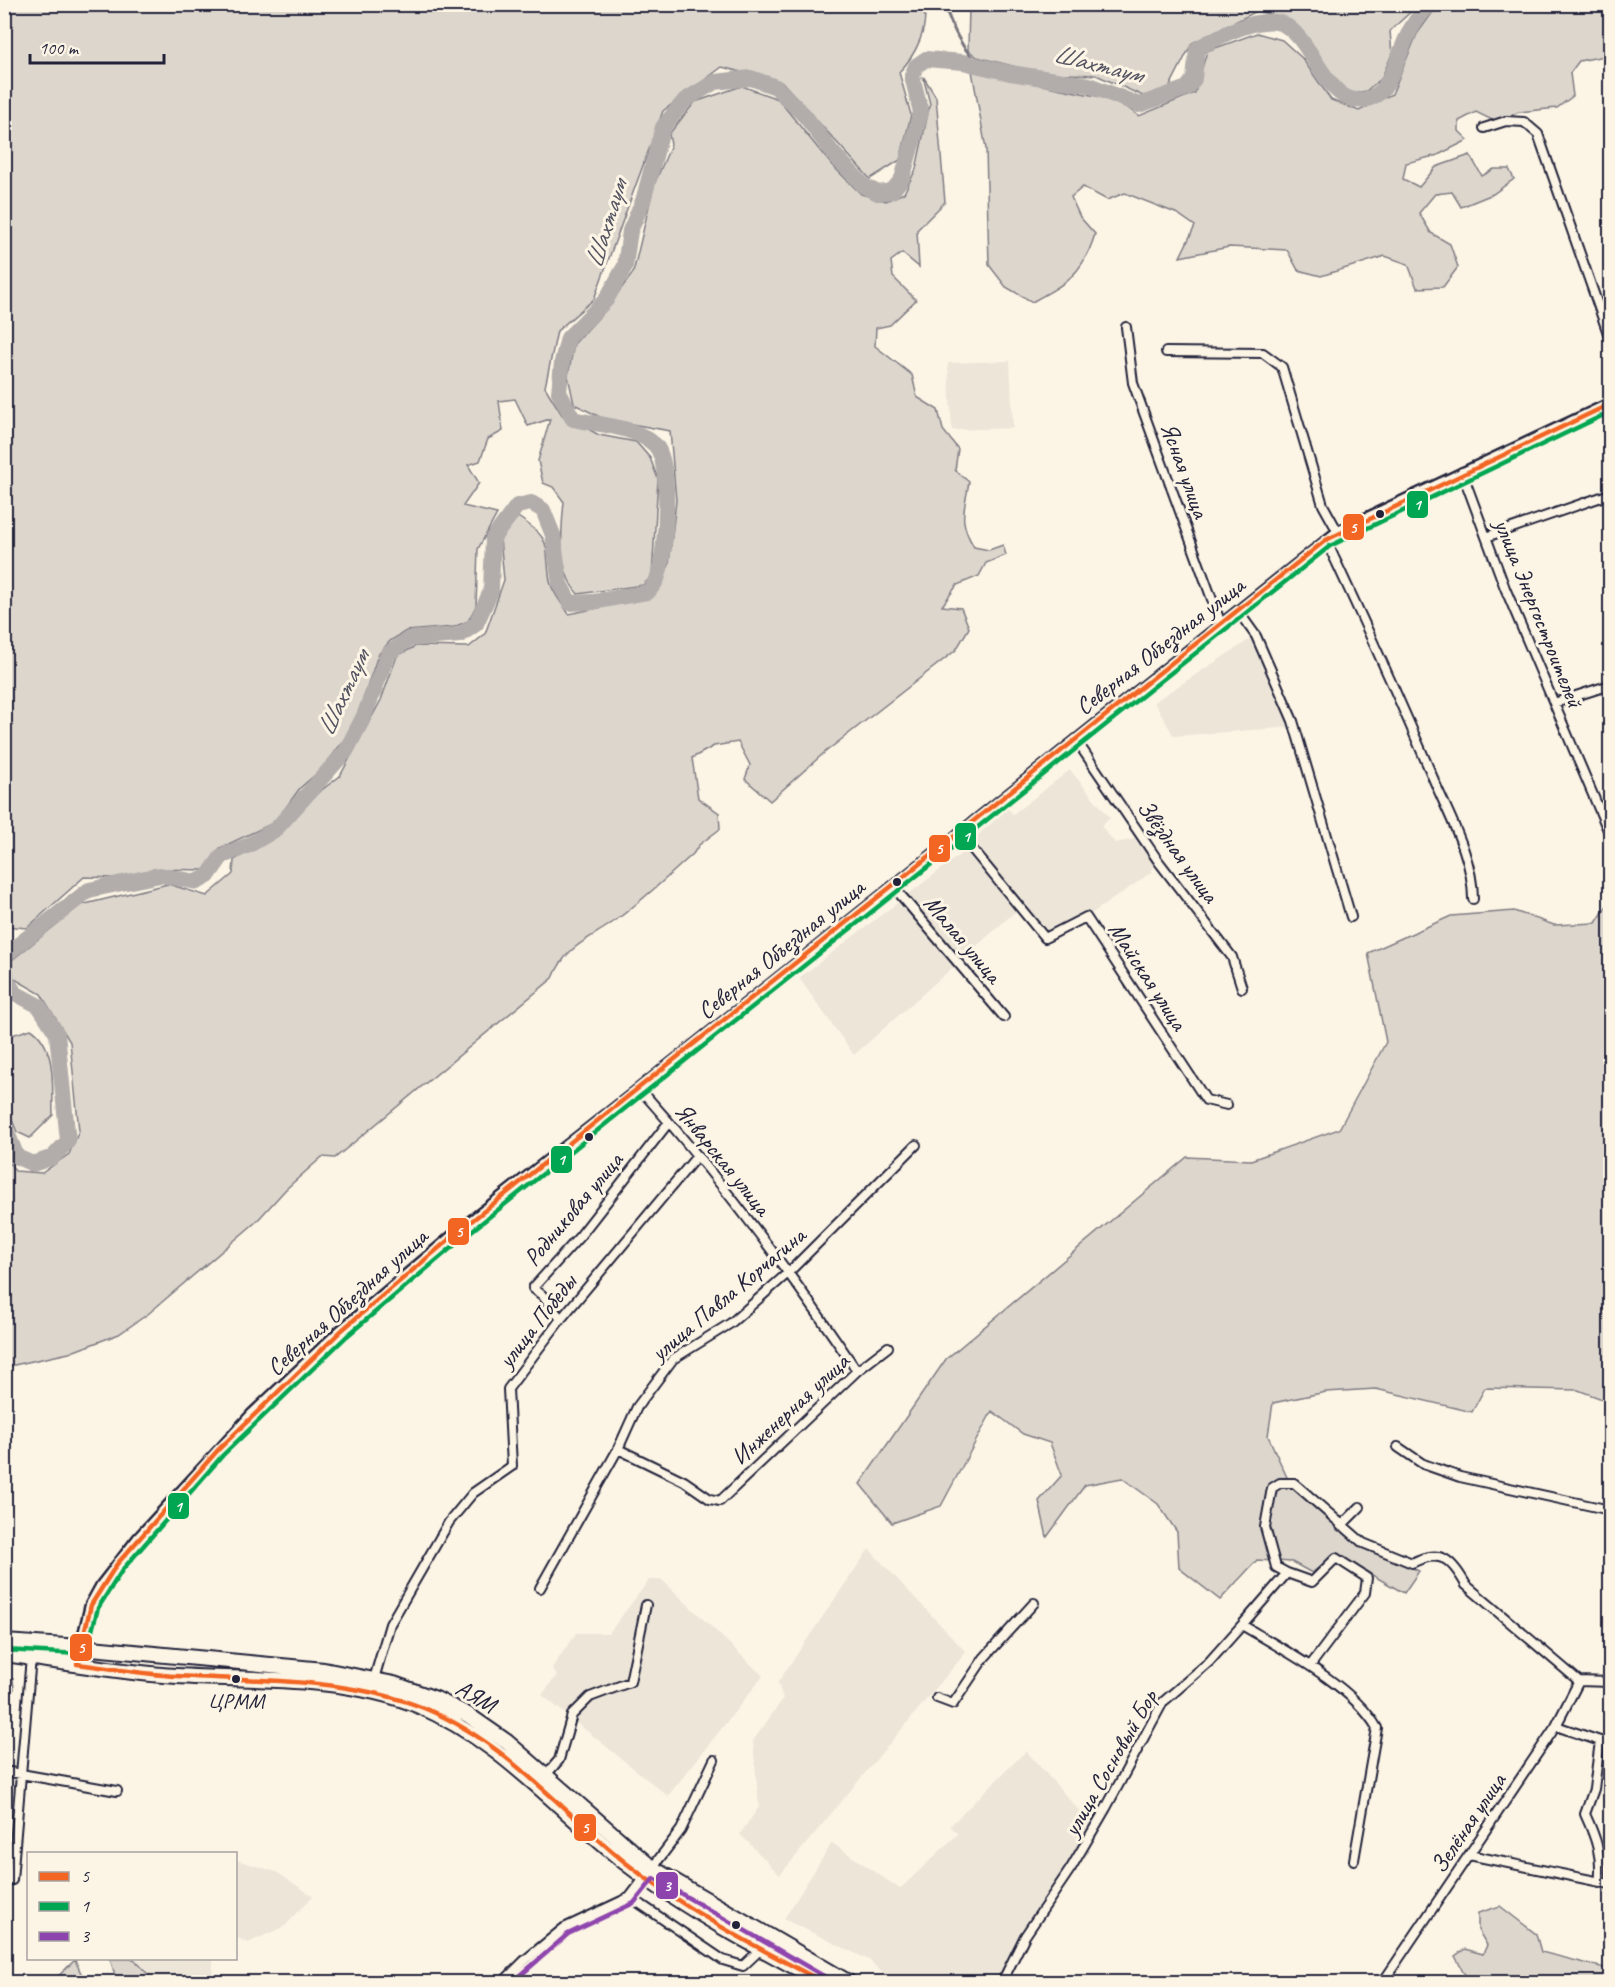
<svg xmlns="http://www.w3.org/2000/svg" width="1615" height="1987" font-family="Caveat,sans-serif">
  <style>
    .built { fill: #ece5d8 }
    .green { fill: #dcd6cc; stroke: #7f7c84; stroke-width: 1.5 }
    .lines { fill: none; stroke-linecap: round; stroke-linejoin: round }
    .stream { stroke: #78757e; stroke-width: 3 }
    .river { stroke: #b2adab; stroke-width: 16 }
    .street-casing { stroke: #22223b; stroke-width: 12 }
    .secondary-casing { stroke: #22223b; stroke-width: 15 }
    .highway-casing { stroke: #22223b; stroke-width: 18 }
    .street { stroke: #fcf5e5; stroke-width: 8 }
    .secondary { stroke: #fcf5e5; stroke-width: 10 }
    .highway { stroke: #fcf5e5; stroke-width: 14 }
    .bus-1-casing { stroke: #fcf5e5; stroke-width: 9 }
    .bus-2-casing { stroke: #fcf5e5; stroke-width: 9 }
    .bus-3-casing { stroke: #fcf5e5; stroke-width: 9 }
    .bus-1 { stroke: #f26522; stroke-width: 4.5 }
    .bus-2 { stroke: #00a651; stroke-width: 4.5 }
    .bus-3 { stroke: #8e44ad; stroke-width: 4.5 }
    .bus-dot { fill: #22223b; stroke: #fcf5e5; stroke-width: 2 }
    .labels { text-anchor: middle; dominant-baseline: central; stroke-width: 6; stroke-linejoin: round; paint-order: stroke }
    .bus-label { font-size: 22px; fill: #22223b; stroke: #fcf5e5 }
    .street-label { font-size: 24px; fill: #22223b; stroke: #fcf5e5 }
    .water-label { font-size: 26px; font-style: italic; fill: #545362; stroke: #fcf5e5 }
    .line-badge { stroke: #fcf5e5; stroke-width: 2 }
    .badge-label { font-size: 16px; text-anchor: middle; font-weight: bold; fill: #fff }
  </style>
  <rect width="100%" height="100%" fill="#fcf5e5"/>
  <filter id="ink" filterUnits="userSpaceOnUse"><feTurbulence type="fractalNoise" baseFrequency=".0167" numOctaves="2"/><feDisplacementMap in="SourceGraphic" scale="12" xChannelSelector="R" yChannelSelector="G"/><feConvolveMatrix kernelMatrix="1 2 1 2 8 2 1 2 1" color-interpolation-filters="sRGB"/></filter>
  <g filter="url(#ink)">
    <path class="built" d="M1010,361L1013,428L952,430L948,363Z
      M1252,638L1291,727L1174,736L1154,702Z
      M1070,770L1110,818L1101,826L1115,843L1135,839L1152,861V872L1046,945L1016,911L854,1055L799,978L974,844L972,840L1008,809L1013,814Z
      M869,1549L966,1652L780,1875L740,1834L759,1807L753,1741L783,1699L778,1682Z
      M649,1580H662L763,1676L668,1796L542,1695L557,1675L552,1668L576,1633H609Z
      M1026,1751L1093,1826L1022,1935L997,1982H892L869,1960L784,1919L832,1843L900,1889L958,1834L950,1826Z
      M236,1860L276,1872L313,1896L285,1926L248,1943L236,1937Z
      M123,1959H213L212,1982H155L134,1959Z"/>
    <path class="green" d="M923,4C930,27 915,56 899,72L911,115L900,160L870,179L783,83L722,67L663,111L594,299L557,331L545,387L562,415L599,435L636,442L650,458L658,479L652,576L643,585L578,594C557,571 561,531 564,502L553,487L543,483L538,461L550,419L528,426L515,399L499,401L503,431L488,439L480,461L468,465L479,483L463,506L497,514L478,549L476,606L468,621L454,627L406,631L390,641L378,655L354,726L324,767L300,788L275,822L220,848L205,870L155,869L116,878L84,877L27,928L5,926V5Z
      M969,5V4L1418,5L1390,31L1392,54L1381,79L1366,91L1351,94L1338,88L1302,34L1282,17L1257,11L1192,43L1168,90L1143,96L1096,75L1041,73L977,57L968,50Z
      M1438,5H1610V55L1579,61L1570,73L1573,96L1557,108L1519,112L1496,122L1476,112L1459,121V131L1468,140L1438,155L1406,163L1403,179L1419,187L1436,167L1470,155L1482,176L1494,169H1509L1514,179L1493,194L1461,207L1452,192L1435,194L1419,213L1431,233L1450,244L1458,267L1443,287L1417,288L1408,264L1385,256L1321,276L1298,270L1287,250L1229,247L1180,257L1195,226L1178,214L1125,193L1107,200L1083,187L1071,197L1080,217L1095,234C1083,274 1067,283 1032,302L1006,287L989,265L986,149L972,71L1116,100L1139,116L1195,93L1207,51L1257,33L1282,40L1302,58L1331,100L1359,111L1392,94L1417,34Z
      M923,76L936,97L945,202L917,230L919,267L902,253L891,261L893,277L916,300L890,325L876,328L875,346L912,375L917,397L938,410L943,430L958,449L955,470L969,482C964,512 958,520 974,547L989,550L1003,545L1006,555L986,563L979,576L957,585L942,606L961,608L969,628L956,650L824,753L770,801L745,779L750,765L738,742L714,746L692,758L698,798L719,813L720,829L699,845L693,854C667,877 640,903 612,923C586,941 566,946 553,978L335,1158L322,1157L286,1189L256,1222L148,1314L119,1334L69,1353L5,1367V1156L15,1171L42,1173L69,1154L79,1131L70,1042L41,994L13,978L12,960L81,905L168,884L207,896L233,874L234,860L266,842L315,795L340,776L381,700L397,656L416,646L469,647L485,634L504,580L500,538L518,517C554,541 544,543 550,581C552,592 563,605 569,614L652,597L669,565L676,500L670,431L604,419L574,404L568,376L574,344L602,314L633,273L654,185L671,145L669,134L695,102L742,86L778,99L830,163L861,194L886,201L904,193L916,169L930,104Z
      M1610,901V1402L1578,1390L1485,1388L1472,1412L1376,1389L1326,1392L1273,1403L1268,1436L1292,1488L1351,1539L1419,1571L1404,1593L1335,1554L1312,1573L1292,1562L1257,1560L1220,1600L1179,1568L1177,1532L1158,1504L1122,1478L1085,1485L1047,1537L1039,1501L1062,1475L1050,1443L1023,1434L992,1411L941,1506L892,1523L860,1484L946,1359L1187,1157L1251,1160L1339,1129L1386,1042L1368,953L1451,916L1514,911L1554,925L1596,923Z
      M31,1029C57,1046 52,1087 53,1115L30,1138L17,1132L5,1103L4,1031L12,1035Z
      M4,1678L13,1679L14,1689L7,1697L5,1696Z
      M1500,1906L1536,1934L1541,1952L1609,1969L1607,1982H1469L1455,1956L1465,1949L1483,1954L1487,1945L1478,1930V1913Z
      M110,1959H134L155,1982H214H111L116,1978Z
      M75,1960L85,1982H49H52Z"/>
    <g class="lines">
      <path class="stream" d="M944,4C953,29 961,49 981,66"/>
      <path class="river" d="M4,956L89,890L160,875L197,882L208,876L222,856L249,845L276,829L346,751L364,716L388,654L409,639L460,635L476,624L491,591L493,538L517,506L531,503L543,510L553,535L560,584L570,603L593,602L648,592C652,587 657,582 658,576C666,552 673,463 655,445C635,426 599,425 573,419L559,392L562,362L568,338L606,300L625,266L630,231L643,201L663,127L685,100L715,82L751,78L776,87L805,116L833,153L864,186L878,193L892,191L902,179L921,112L912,76L916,66L926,59L963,62L1010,73L1089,85L1139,105L1187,88L1194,79L1197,49C1217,37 1261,14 1283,24C1316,40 1330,122 1376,95C1391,86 1399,54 1406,39C1411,27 1421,13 1430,4
        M4,960L5,978L15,993L39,1006L57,1034L68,1141L53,1157L33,1164L17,1157L4,1125"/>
      <defs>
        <path id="street" d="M1484,128L1506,121L1524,122L1538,134L1610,339
          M1126,327L1133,383L1221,624
          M1166,352L1263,353L1282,367L1323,505L1338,532
          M1462,472L1505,588L1610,835
          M1486,537L1610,494
          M1326,540C1363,619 1399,698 1433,778C1449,816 1473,857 1473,899
          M1238,611L1256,636L1293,721L1351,917
          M1554,703L1610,685
          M1076,740L1159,862L1232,957L1242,988
          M959,833L1045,938L1086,917L1206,1100L1227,1105
          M893,886L1004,1017
          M640,1089C719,1177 791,1273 857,1371
          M561,1319L542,1295L533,1288L580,1236L669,1122
          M1398,1447L1423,1464L1460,1477L1610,1510
          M618,1449L684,1481L710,1499L720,1501L857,1371L888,1347
          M1341,1526L1360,1507
          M1287,1573L1276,1567L1265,1527L1272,1488L1280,1483H1294L1363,1543L1412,1563C1441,1548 1452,1560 1466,1585L1579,1681
          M540,1588L618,1449L637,1407L673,1359L731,1323L789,1272L916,1145
          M1242,1625L1287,1573L1312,1582L1336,1558L1367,1578L1365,1593L1310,1666
          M374,1679L390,1624L449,1522L473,1493L512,1466L508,1389L561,1319L697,1156
          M1579,1681L1610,1682
          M937,1698L953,1704L984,1658L1034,1603
          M1556,1726L1600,1741L1594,1789L1585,1814C1596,1838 1603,1857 1599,1883
          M4,1771L117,1791
          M546,1775L559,1760L572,1715L590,1697L630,1682L646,1605
          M1469,1855L1610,1884
          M4,1880H12L31,1657
          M630,1897L723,1960L743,1966L761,1949
          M503,1982L524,1961L564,1928L630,1897L681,1830L714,1760
          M1002,1982L1025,1936L1071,1868L1106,1808L1163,1702L1209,1662L1242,1625C1284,1650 1353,1686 1377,1728L1354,1860
          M1383,1982L1556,1726L1579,1681"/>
        <path id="secondary" d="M77,1664L91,1605L102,1585L138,1539L252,1415L342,1330L459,1231L640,1089L1338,532L1610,404"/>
        <path id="highway" d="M4,1642L81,1647L324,1670L394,1684L436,1699L468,1715L507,1742L652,1868L848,1982
          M4,1654C62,1661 119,1673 177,1676C256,1681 342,1675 417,1705C501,1740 557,1809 627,1864C687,1910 757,1947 823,1982"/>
      </defs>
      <use href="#street" class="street-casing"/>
      <use href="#secondary" class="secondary-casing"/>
      <use href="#highway" class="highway-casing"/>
      <use href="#street" class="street"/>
      <use href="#secondary" class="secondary"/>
      <use href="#highway" class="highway"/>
      <defs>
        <path id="bus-1" d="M823,1982C755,1946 686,1911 626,1863C557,1807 499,1734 413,1704C338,1678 255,1681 176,1676C143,1674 110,1668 77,1664L91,1605L117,1564L218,1450L342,1330L459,1231L1326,540L1610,404"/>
        <path id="bus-2" d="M4,1650L81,1654L86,1653L98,1608L123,1569L223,1455L347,1336L464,1237L1330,546L1610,412"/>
        <path id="bus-3" d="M513,1982L568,1934L634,1903L654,1878L834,1982"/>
      </defs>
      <use href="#bus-1" class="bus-1-casing"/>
      <use href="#bus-2" class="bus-2-casing"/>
      <use href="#bus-3" class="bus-3-casing"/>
      <use href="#bus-1" class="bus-1"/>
      <use href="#bus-2" class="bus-2"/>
      <use href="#bus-3" class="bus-3"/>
    </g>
  </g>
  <g class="bus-dot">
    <circle cx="1380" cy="514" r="5"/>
    <circle cx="897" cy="882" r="5"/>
    <circle cx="589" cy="1137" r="5"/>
    <circle cx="236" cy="1679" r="5"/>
    <circle cx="736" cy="1925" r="5"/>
  </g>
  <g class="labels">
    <g class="bus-label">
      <text x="236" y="1701">ЦРММ</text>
    </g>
    <g class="street-label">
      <text transform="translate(1185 470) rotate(70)">Ясная улица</text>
      <text transform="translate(1539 613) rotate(68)">улица Энергостроителей</text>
      <text transform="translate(1160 646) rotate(-38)">Северная Объездная улица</text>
      <text transform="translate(1178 851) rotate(54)">Звёздная улица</text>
      <text transform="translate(963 939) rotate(50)">Малая улица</text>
      <text transform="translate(781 949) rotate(-39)">Северная Объездная улица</text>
      <text transform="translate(1148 976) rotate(57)">Майская улица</text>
      <text transform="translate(723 1159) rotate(51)">Январская улица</text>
      <text transform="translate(573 1209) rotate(-50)">Родниковая улица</text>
      <text transform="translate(728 1294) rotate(-40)">улица Павла Корчагина</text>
      <text transform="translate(347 1302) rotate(-42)">Северная Объездная улица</text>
      <text transform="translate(537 1321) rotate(-52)">улица Победы</text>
      <text transform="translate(790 1409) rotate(-43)">Инженерная улица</text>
      <text transform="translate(476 1696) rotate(30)">АЯМ</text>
      <text transform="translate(1110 1763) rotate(-60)">улица Сосновый Бор</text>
      <text transform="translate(1468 1823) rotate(-56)">Зелёная улица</text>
    </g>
    <g class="water-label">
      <text transform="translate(1098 64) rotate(14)">Шахтаум</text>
      <text transform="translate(606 224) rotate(-73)">Шахтаум</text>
      <text transform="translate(343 693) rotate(-65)">Шахтаум</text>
    </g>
  </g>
  <g class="line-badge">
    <rect x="1406" y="490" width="23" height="29" rx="6" fill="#00a651"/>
    <rect x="1342" y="513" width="23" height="28" rx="6" fill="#f26522"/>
    <rect x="954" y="822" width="23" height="29" rx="6" fill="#00a651"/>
    <rect x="928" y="834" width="23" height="29" rx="6" fill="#f26522"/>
    <rect x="550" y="1145" width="23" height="29" rx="6" fill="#00a651"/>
    <rect x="447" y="1217" width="23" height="29" rx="6" fill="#f26522"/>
    <rect x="167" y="1492" width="23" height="28" rx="6" fill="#00a651"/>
    <rect x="69" y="1633" width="24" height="29" rx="6" fill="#f26522"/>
    <rect x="573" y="1813" width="24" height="29" rx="6" fill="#f26522"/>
    <rect x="655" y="1871" width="24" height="29" rx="6" fill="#8e44ad"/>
  </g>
  <g class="badge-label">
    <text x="1417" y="510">1</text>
    <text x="1353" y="533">5</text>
    <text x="966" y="842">1</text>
    <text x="939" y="854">5</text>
    <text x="561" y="1165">1</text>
    <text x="459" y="1237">5</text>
    <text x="178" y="1512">1</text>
    <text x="81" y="1653">5</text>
    <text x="585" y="1833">5</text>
    <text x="667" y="1891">3</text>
  </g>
  <rect width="1615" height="1987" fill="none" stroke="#fcf5e5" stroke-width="24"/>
  <rect x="12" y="12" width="1591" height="1963" fill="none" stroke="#22223b" stroke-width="2" filter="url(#ink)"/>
  <rect x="27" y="1852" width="210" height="108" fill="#fcf5e5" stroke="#a5a1a1" stroke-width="1.5"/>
  <rect x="39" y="1872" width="30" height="9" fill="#f26522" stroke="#a5a1a1" stroke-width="1.5"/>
  <text x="81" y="1882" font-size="18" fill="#22223b">5</text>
  <rect x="39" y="1902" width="30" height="9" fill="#00a651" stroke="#a5a1a1" stroke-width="1.5"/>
  <text x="81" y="1912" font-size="18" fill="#22223b">1</text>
  <rect x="39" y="1932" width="30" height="9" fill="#8e44ad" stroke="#a5a1a1" stroke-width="1.5"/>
  <text x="81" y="1942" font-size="18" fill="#22223b">3</text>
  <path d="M30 54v9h134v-9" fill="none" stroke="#22223b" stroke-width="3"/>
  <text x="39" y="54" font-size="18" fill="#22223b" stroke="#fcf5e5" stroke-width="4.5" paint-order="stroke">100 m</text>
</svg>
